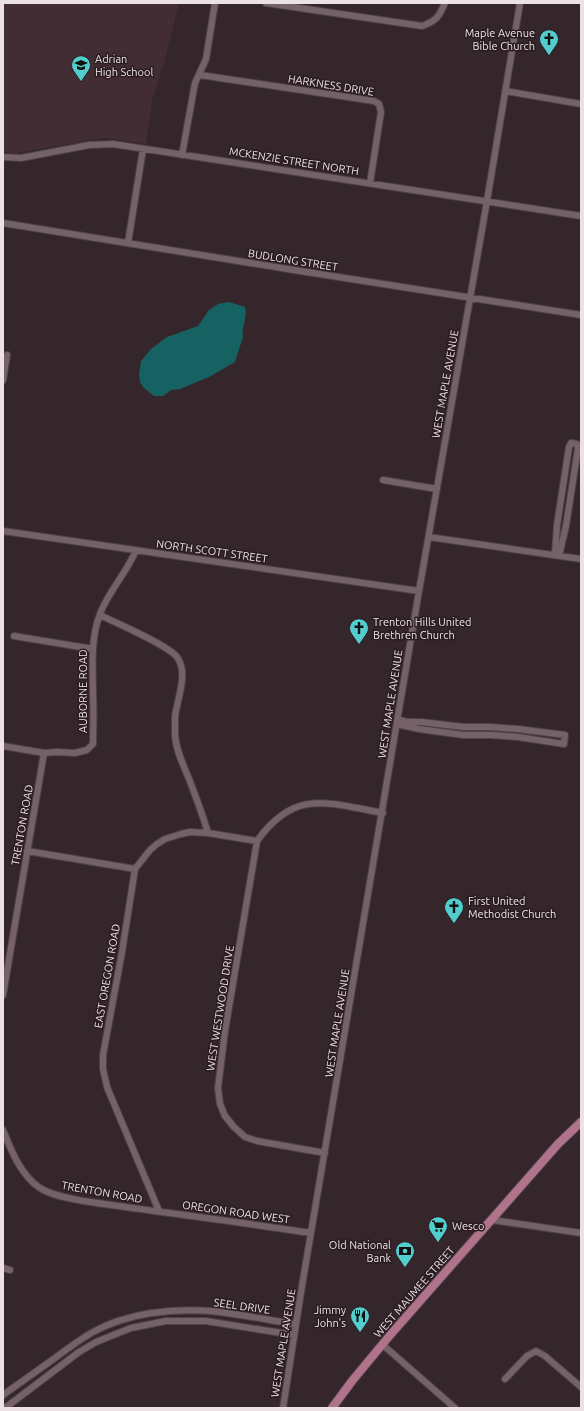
<svg xmlns="http://www.w3.org/2000/svg" width="584" height="1411" font-family="Ubuntu,sans-serif">
  <style>
    .built { fill: #422d35 }
    .water { fill: #166262 }
    .lines { fill: none; stroke-linecap: round; stroke-linejoin: round }
    .minor-casing { stroke: #4e4246; stroke-width: 8 }
    .major-casing { stroke: #4e4246; stroke-width: 10 }
    .minor { stroke: #746268; stroke-width: 6 }
    .major { stroke: #b1738b; stroke-width: 8 }
    .labels { text-anchor: middle; dominant-baseline: central; stroke-width: 3; stroke-linejoin: round; paint-order: stroke }
    .poi-label { font-size: 11px; fill: #ece2e5; stroke: #2b1c21; text-anchor: start }
    .street-label { font-size: 11px; fill: #ece2e5; stroke: #2b1c21 }
  </style>
  <rect width="100%" height="100%" fill="#35262b"/>
  <path class="built" d="M3,3H179L164,63L152,100L146,144L106,138L97,139L16,153L3,152Z"/>
  <path class="water" d="M229,302L245,307C248,317 241,327 243,337L235,362L209,377L180,389L171,390L163,396H154L143,387L140,382L139,374L141,361L151,349L167,337L198,326L209,310L218,304Z"/>
  <g class="lines">
    <defs>
      <path id="minor" d="M266,3L422,26C436,21 439,17 445,3
        M200,75L374,101L379,104L381,112L370,183
        M505,91L581,104
        M182,155L195,83L206,59L215,3
        M3,157L21,158L89,145L113,144L581,216
        M3,223L300,271L581,315
        M128,243L143,149
        M3,380L7,355
        M383,480L437,489
        M3,531L419,591
        M429,537L581,559
        M555,555L557,525L569,447L571,443L577,444L578,448L566,526L559,556
        M100,615C116,623 168,645 177,657C189,673 177,699 175,717C175,722 175,729 175,735C176,752 185,768 191,784C197,800 203,816 208,833
        M14,636L93,649
        M397,724L419,729L463,735H491L518,737L564,744L565,735L518,729L491,727H464L421,722H407L398,719
        M3,746L44,753L57,752L75,753L87,750L93,744C93,728 94,712 93,695C93,668 90,640 100,614C109,590 127,573 136,550
        M27,851L135,869
        M3,995L44,753
        M3,1130C11,1150 21,1176 40,1188C53,1196 69,1198 83,1201C109,1205 135,1208 161,1212C211,1218 261,1226 311,1233
        M325,1153L257,1141L245,1137L234,1127L225,1116L220,1104L218,1088L225,1031L257,841C295,788 328,803 383,813
        M159,1211L107,1087L103,1069V1055L122,952L135,869L150,850L157,844L165,839L181,834L190,832L208,833L257,841
        M492,1220L581,1233
        M3,1268L10,1270
        M383,1345L455,1408
        M505,1379L527,1356L536,1351L545,1356L581,1387
        M3,1395C20,1383 38,1370 55,1358C67,1349 79,1340 93,1332C127,1313 172,1308 211,1311C239,1314 268,1320 295,1324
        M5,1408L79,1352L96,1342L131,1328L166,1321H206L294,1335
        M283,1408L302,1286L419,591L487,201L520,3"/>
      <path id="major" d="M332,1408L352,1381L391,1334L558,1144L581,1122"/>
    </defs>
    <use href="#minor" class="minor-casing"/>
    <use href="#major" class="major-casing"/>
    <use href="#minor" class="minor"/>
    <use href="#major" class="major"/>
  </g>
  <defs>
    <symbol id="church-pin" viewBox="-11 -11 22 30"><path d="M0 17L-7.5 6A9.5 9.5 0 1 1 7.5 6Z" fill="#52cdcd" stroke="#2b1c21"/><path d="M-1.2-6h2.4v3.5h3.3v2.4h-3.3V6h-2.4V-.1h-3.3v-2.4h3.3Z" fill="#111"/></symbol>
    <symbol id="school-pin" viewBox="-11 -11 22 30"><path d="M0 17L-7.5 6A9.5 9.5 0 1 1 7.5 6Z" fill="#52cdcd" stroke="#2b1c21"/><path d="M0-5L7-2L0 1L-7-2ZM-4 1L0 2.5L4 1V4Q0 6-4 4Z" fill="#111"/></symbol>
    <symbol id="supermarket-pin" viewBox="-11 -11 22 30"><path d="M0 17L-7.5 6A9.5 9.5 0 1 1 7.5 6Z" fill="#52cdcd" stroke="#2b1c21"/><path d="M-6-5.5h2.5l.6 2H6L4.5 2H-2.5L-4.4-4H-6ZM-1.5 3.2a1.3 1.3 0 1 0 .1 0ZM3 3.2a1.3 1.3 0 1 0 .1 0Z" fill="#111"/></symbol>
    <symbol id="bank-pin" viewBox="-11 -11 22 30"><path d="M0 17L-7.5 6A9.5 9.5 0 1 1 7.5 6Z" fill="#52cdcd" stroke="#2b1c21"/><path d="M-6-4H6V4H-6ZM0-2.3a2.3 2.3 0 1 0 0 4.6a2.3 2.3 0 1 0 0-4.6Z" fill="#111"/></symbol>
    <symbol id="restaurant-pin" viewBox="-11 -11 22 30"><path d="M0 17L-7.5 6A9.5 9.5 0 1 1 7.5 6Z" fill="#52cdcd" stroke="#2b1c21"/><path d="M-5-6h1v4h1v-4h1v4h1v-4h1v5L-1.5 .5V6h-2V.5L-5-1ZM5-6V6H3V1.5H1.5Q1.5-4 5-6Z" fill="#111"/></symbol>
  </defs>
  <g fill-rule="evenodd">
    <use href="#church-pin" x="538" y="28" width="22" height="30"/>
    <use href="#school-pin" x="70" y="54" width="22" height="30"/>
    <use href="#church-pin" x="348" y="617" width="22" height="30"/>
    <use href="#church-pin" x="443" y="896" width="22" height="30"/>
    <use href="#supermarket-pin" x="427" y="1215" width="22" height="30"/>
    <use href="#bank-pin" x="394" y="1240" width="22" height="30"/>
    <use href="#restaurant-pin" x="349" y="1305" width="22" height="30"/>
  </g>
  <g class="labels">
    <g class="poi-label">
      <text x="535" y="33" text-anchor="end">Maple Avenue<tspan x="535" dy="13">Bible Church</tspan></text>
      <text x="95" y="59">Adrian<tspan x="95" dy="13">High School</tspan></text>
      <text x="373" y="622">Trenton Hills United<tspan x="373" dy="13">Brethren Church</tspan></text>
      <text x="468" y="901">First United<tspan x="468" dy="13">Methodist Church</tspan></text>
      <text x="452" y="1226">Wesco</text>
      <text x="391" y="1245" text-anchor="end">Old National<tspan x="391" dy="13">Bank</tspan></text>
      <text x="346" y="1310" text-anchor="end">Jimmy<tspan x="346" dy="13">John's</tspan></text>
    </g>
    <g class="street-label">
      <text transform="translate(331 85) rotate(9)">HARKNESS DRIVE</text>
      <text transform="translate(294 161) rotate(9)">MCKENZIE STREET NORTH</text>
      <text transform="translate(293 260) rotate(9)">BUDLONG STREET</text>
      <text transform="translate(445 384) rotate(-80)">WEST MAPLE AVENUE</text>
      <text transform="translate(212 551) rotate(8)">NORTH SCOTT STREET</text>
      <text transform="translate(83 691) rotate(-90)">AUBORNE ROAD</text>
      <text transform="translate(390 704) rotate(-81)">WEST MAPLE AVENUE</text>
      <text transform="translate(22 825) rotate(-80)">TRENTON ROAD</text>
      <text transform="translate(107 976) rotate(-80)">EAST OREGON ROAD</text>
      <text transform="translate(220 1008) rotate(-81)">WEST WESTWOOD DRIVE</text>
      <text transform="translate(337 1023) rotate(-81)">WEST MAPLE AVENUE</text>
      <text transform="translate(102 1192) rotate(10)">TRENTON ROAD</text>
      <text transform="translate(236 1212) rotate(8)">OREGON ROAD WEST</text>
      <text transform="translate(414 1292) rotate(-49)">WEST MAUMEE STREET</text>
      <text transform="translate(242 1306) rotate(8)">SEEL DRIVE</text>
      <text transform="translate(283 1343) rotate(-81)">WEST MAPLE AVENUE</text>
    </g>
  </g>
  <rect width="584" height="1411" fill="none" stroke="#ece2e5" stroke-width="8"/>
</svg>
